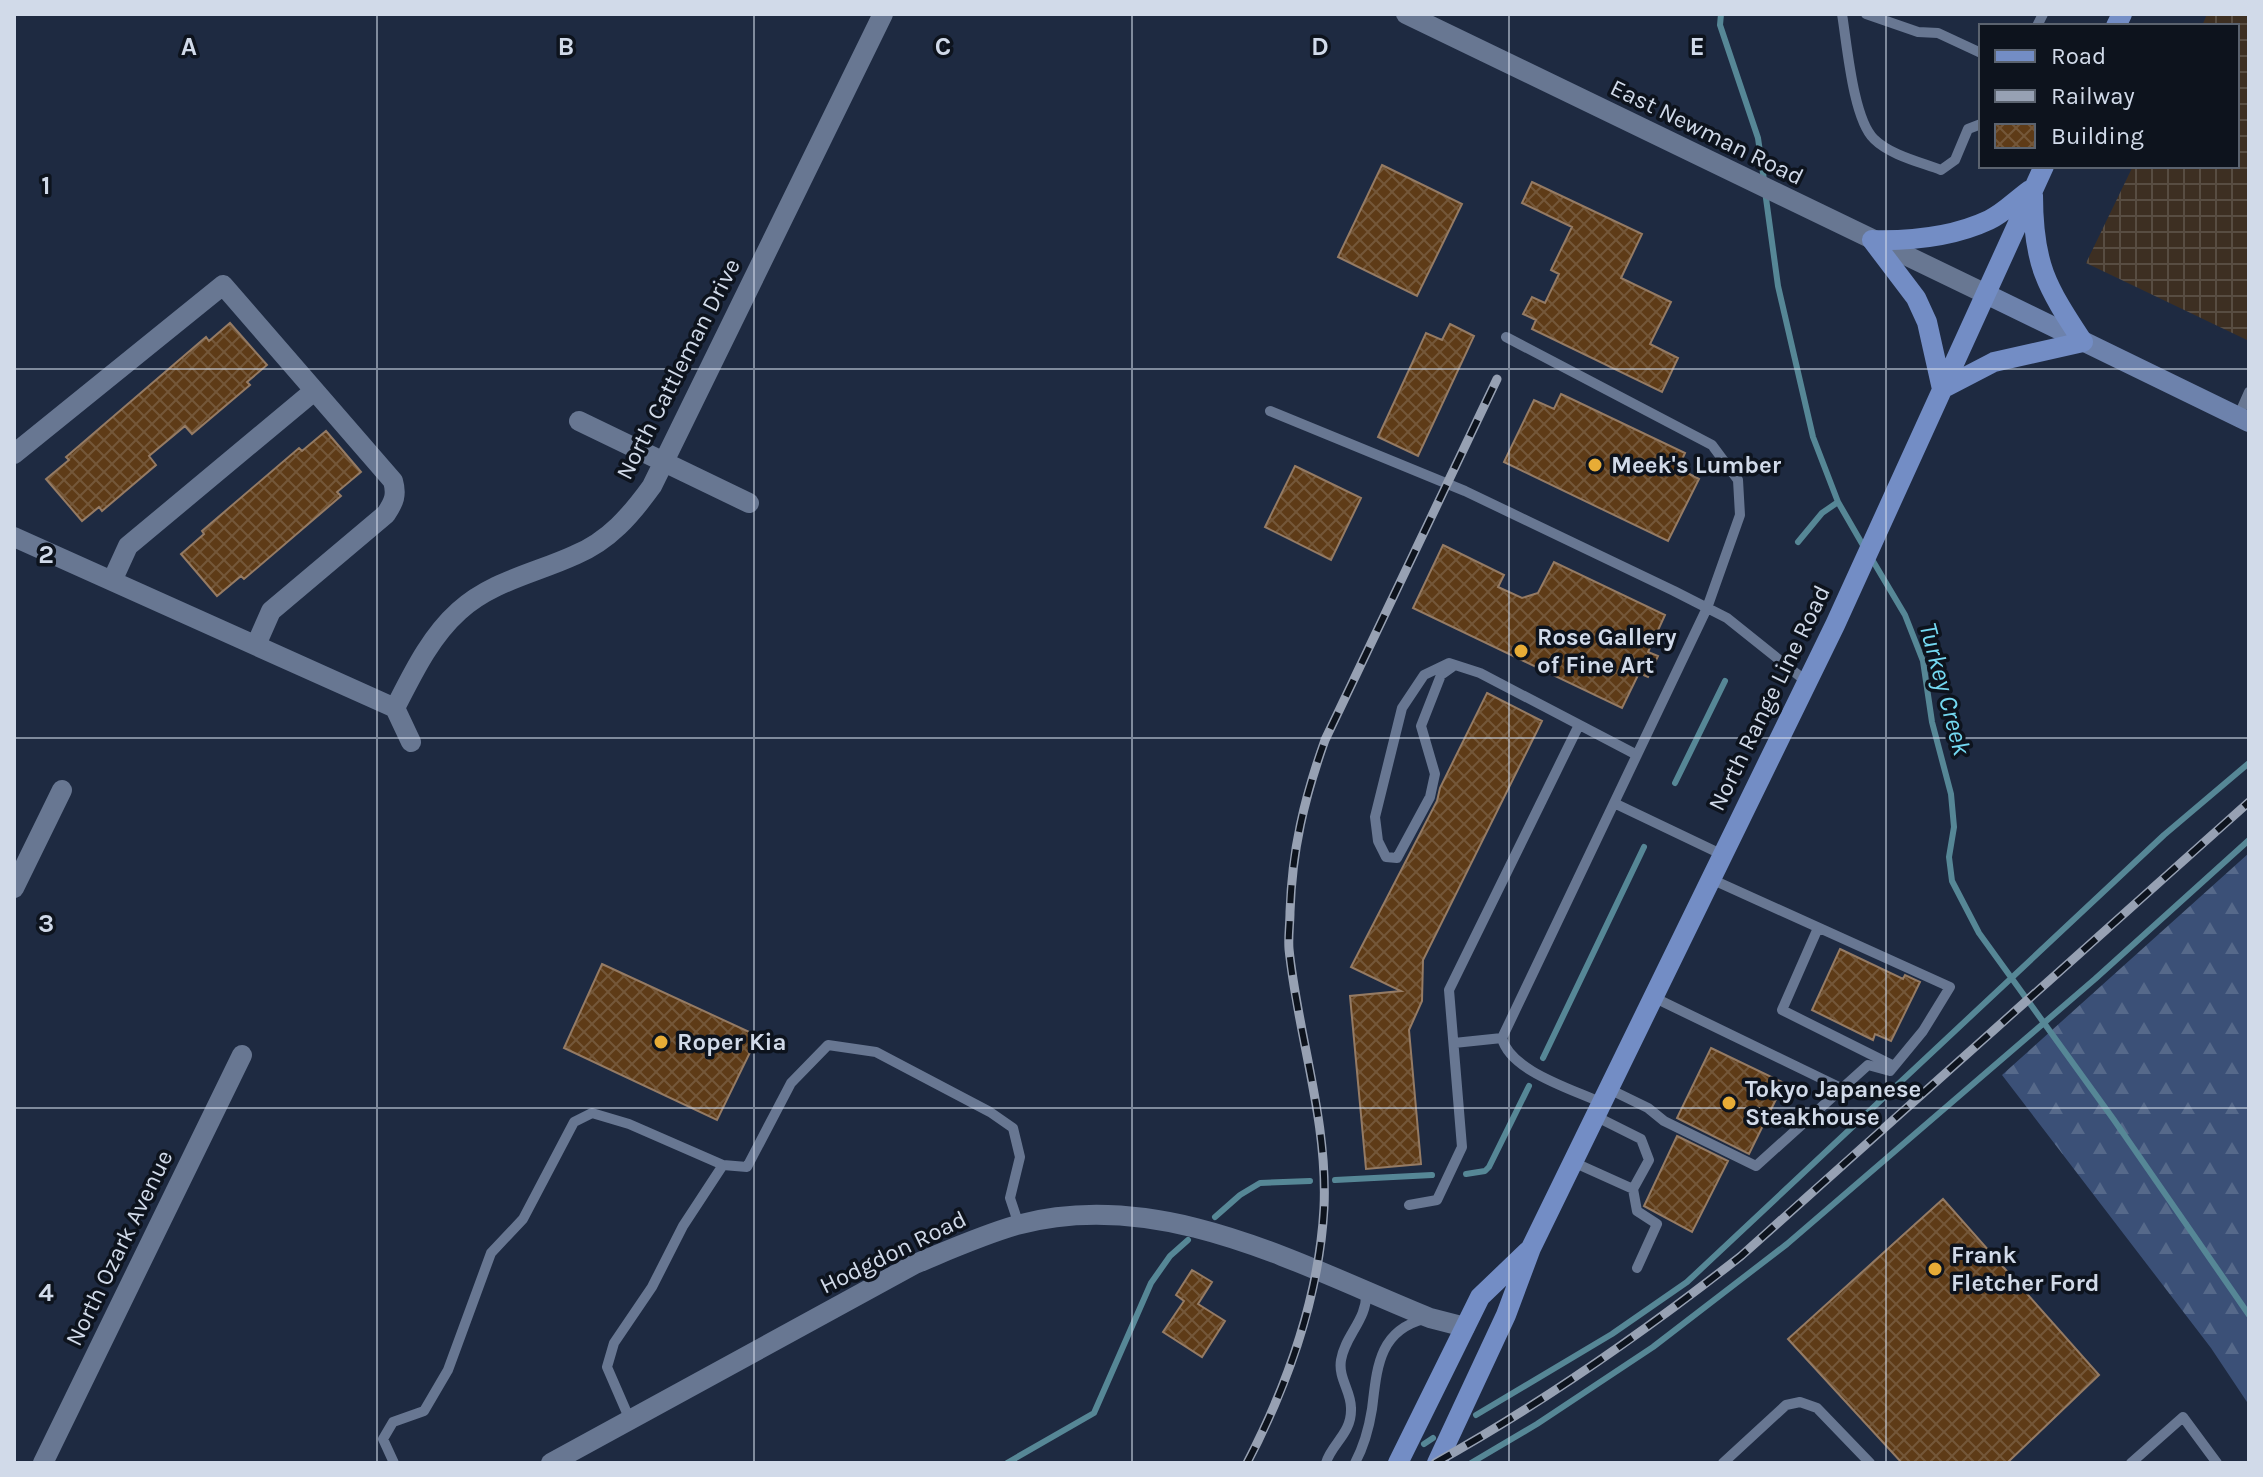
<svg xmlns="http://www.w3.org/2000/svg" width="2263" height="1477" font-family="Karla,sans-serif">
  <style>
    .industrial { fill: url(#industrial-grid) }
    .forest { fill: url(#forest-firs) }
    .lines { fill: none; stroke-linecap: round; stroke-linejoin: round }
    .stream { stroke: #568796; stroke-width: 6 }
    .building { fill: url(#building-cross-hatch); stroke: #957b64; stroke-width: 2 }
    .service { stroke: #687792; stroke-width: 10 }
    .minor { stroke: #687792; stroke-width: 20 }
    .tertiary { stroke: #687792; stroke-width: 20 }
    .secondary { stroke: #6d82ac; stroke-width: 20 }
    .primary { stroke: #738dc5; stroke-width: 20 }
    .rail-casing { stroke: #97a1b3; stroke-width: 9 }
    .rail { stroke: #0d131d; stroke-width: 6; stroke-dasharray: 18; stroke-linecap: butt }
    .grid { fill: none; stroke: #d1dae9; stroke-width: 2; stroke-opacity: 0.55 }
    .poi-dot { fill: #e7ac36; stroke: #0d131d; stroke-width: 3 }
    .labels { text-anchor: middle; dominant-baseline: central; stroke-width: 7; stroke-linejoin: round; paint-order: stroke }
    .street-label { font-size: 24px; fill: #d1dae9; stroke: #0d131d }
    .poi-label { font-size: 24px; font-weight: bold; fill: #d1dae9; stroke: #0d131d; text-anchor: start }
    .water-label { font-size: 26px; font-style: italic; fill: #74d9f2; stroke: #0d131d }
    .grid-label { font-size: 26px; text-anchor: middle; font-weight: bold; fill: #d1dae9; stroke: #0d131d; stroke-width: 7; stroke-linejoin: round; paint-order: stroke }
  </style>
  <defs>
    <pattern id="industrial-grid" width="8" height="8" patternUnits="userSpaceOnUse" patternTransform="scale(2)"><rect width="8" height="8" fill="#3d2f22"/><path d="M0 4h8M4 0v8" fill="none" stroke="#584d42"/></pattern>
    <pattern id="forest-firs" width="22" height="20" patternUnits="userSpaceOnUse" patternTransform="scale(2)"><rect width="22" height="20" fill="#3b5077"/><path d="M5 1l3.5 6h-7zM16 11l3.5 6h-7z" fill="#56698a"/></pattern>
    <pattern id="building-cross-hatch" width="8" height="8" patternUnits="userSpaceOnUse" patternTransform="scale(2)"><rect width="8" height="8" fill="#5e3b17"/><path d="M0 0l8 8M0 8l8-8" fill="none" stroke="#745739"/></pattern>
  </defs>
  <rect width="100%" height="100%" fill="#1e2a41"/>
  <path class="industrial" d="M2207,14H2249V341L2086,263L2133,166H2237V26H2202Z"/>
  <path class="forest" d="M2249,853V1405L2211,1348L2002,1075Z"/>
  <g class="lines">
    <path class="stream" d="M1721,14L1720,25L1758,138L1764,180
      M1765,191L1778,286L1813,437L1838,502L1864,547
      M1798,542L1822,513L1838,502
      M1870,556L1905,615L1923,661L1932,722L1951,794L1954,827L1949,857L1952,881L1979,933L2114,1120L2249,1315
      M1675,783L1725,681
      M1543,1058L1644,847
      M1466,1174L1485,1171L1489,1167L1529,1086
      M1335,1180L1432,1175
      M1215,1217L1240,1195L1260,1183L1310,1181
      M1476,1415L1612,1334L1687,1282L2164,835L2249,763
      M1424,1444L1433,1438
      M1007,1463L1094,1413L1151,1283L1170,1256L1188,1240
      M1471,1463L1537,1424L1653,1347L1787,1244L2095,979L2249,840"/>
  </g>
  <path class="building" d="M1382,165L1462,204L1417,296L1338,257Z
    M1532,182L1642,234L1621,278L1671,302L1650,344L1678,358L1662,392L1532,329L1536,320L1523,314L1532,297L1545,303L1559,274L1551,270L1572,227L1522,203Z
    M230,323L267,365L247,382L250,385L192,434L185,426L149,456L156,465L102,511L99,507L82,521L46,479L69,460L66,457L206,337L209,341Z
    M1450,324L1474,336L1418,456L1378,437L1426,333L1442,340Z
    M1561,394L1685,453L1678,468L1699,479L1668,541L1504,462L1534,400L1554,409Z
    M326,431L361,472L337,492L341,496L244,579L241,576L217,596L181,554L204,534L202,531L299,448L302,451Z
    M1295,466L1361,498L1331,560L1265,527Z
    M1443,545L1504,575L1498,587L1522,598L1538,593L1554,562L1665,615L1648,652L1658,656L1648,677L1639,673L1622,708L1413,608Z
    M1487,693L1542,721L1423,960L1422,1001L1409,1030L1421,1164L1366,1169L1350,996L1401,991L1351,967L1437,801L1440,788Z
    M1840,949L1903,979L1905,975L1920,982L1891,1041L1875,1034L1873,1040L1812,1010Z
    M602,964L758,1036L717,1120L564,1048Z
    M1711,1048L1784,1083L1749,1154L1677,1118Z
    M1677,1136L1728,1161L1692,1232L1644,1206Z
    M1943,1199L2099,1375L2007,1463H1902L1788,1339Z
    M1192,1270L1212,1282L1198,1304L1225,1321L1202,1357L1163,1332L1184,1301L1176,1295Z"/>
  <g class="lines">
    <path class="service" d="M1842,14C1847,44 1853,119 1874,139C1890,155 1920,162 1941,170L1955,160L1968,129L1981,124
      M1866,14L1918,32L1938,33L1981,53
      M2037,26L2043,14
      M1506,337L1712,445L1738,480L1740,515L1707,608L1502,1038C1510,1071 1572,1089 1602,1103
      M1270,411L1465,491L1674,591L1727,618L1807,682
      M2238,417L2249,392
      M1455,665L1441,675L1421,726L1435,774L1430,797L1397,858L1386,857L1378,841L1375,817L1402,708L1424,675L1449,663L1480,673L1637,755
      M1614,803L1723,855
      M1818,928L1782,1010L1894,1066
      M1653,997L1843,1089
      M1454,1043L1502,1038
      M1609,1089L1648,1108L1664,1121L1756,1166L1868,1065L1890,1071L1923,1031L1950,987L1711,879
      M1573,1162L1633,1189L1649,1160L1641,1139L1595,1116
      M1633,1189L1637,1211L1657,1224L1637,1268
      M1409,1205L1437,1200L1462,1147L1449,990L1579,725
      M630,1420L607,1367L614,1343L652,1287L683,1226L723,1165
      M394,1463L383,1439L393,1422L424,1411L448,1370L491,1253L523,1219L574,1122L592,1113L629,1124L723,1165L747,1167L791,1083L828,1045L876,1052L990,1112L1013,1128L1020,1157L1010,1198L1019,1225
      M1326,1463C1331,1444 1352,1434 1351,1408C1351,1391 1338,1378 1341,1360C1345,1335 1368,1319 1366,1292
      M1355,1463C1364,1446 1369,1428 1372,1409C1377,1369 1378,1331 1424,1319
      M1723,1463L1786,1405L1800,1402L1817,1408L1870,1463
      M2131,1463L2183,1417L2217,1463"/>
    <path class="minor" d="M579,421L749,503
      M14,454L223,285L393,481C397,495 394,502 386,514L271,611L256,645
      M14,537L395,708
      M112,581L128,546L314,391
      M411,742L395,708C413,673 430,637 459,611C492,581 536,573 575,555C609,541 631,515 652,486L883,14
      M14,888L62,790
      M43,1463L242,1055
      M551,1463L915,1264C949,1250 982,1235 1017,1225C1161,1186 1301,1266 1430,1318L1465,1327"/>
    <path class="tertiary" d="M1406,14L1986,294"/>
    <path class="secondary" d="M1986,294L2249,422"/>
    <path class="primary" d="M2116,26L2122,14
      M1872,240L1916,298L1927,322L1942,389L1994,362L2083,342C2046,286 2033,264 2033,195
      M1872,240C1911,241 1953,237 1989,220C2004,213 2017,199 2030,190
      M1398,1463L1480,1297L1528,1251
      M1437,1463L1506,1315L1531,1248L1835,625L2044,166"/>
    <defs>
      <path id="rail" d="M1247,1463C1288,1384 1319,1298 1324,1208C1328,1120 1298,1036 1289,949C1288,937 1290,924 1290,912C1292,850 1304,799 1325,740L1497,379
        M1435,1463C1543,1403 1644,1332 1741,1256L2249,802"/>
    </defs>
    <use href="#rail" class="rail-casing"/>
    <use href="#rail" class="rail"/>
  </g>
  <path class="grid" d="M377,14V1463M754,14V1463M1132,14V1463M1509,14V1463M1886,14V1463M14,369H2249M14,738H2249M14,1108H2249"/>
  <g class="poi-dot">
    <circle cx="1595" cy="465" r="8"/>
    <circle cx="1521" cy="651" r="8"/>
    <circle cx="661" cy="1042" r="8"/>
    <circle cx="1729" cy="1103" r="8"/>
    <circle cx="1935" cy="1269" r="8"/>
  </g>
  <g class="labels">
    <g class="street-label">
      <text transform="translate(1707 132) rotate(26)">East Newman Road</text>
      <text transform="translate(678 369) rotate(-63)">North Cattleman Drive</text>
      <text transform="translate(1769 698) rotate(-64)">North Range Line Road</text>
      <text transform="translate(119 1248) rotate(-64)">North Ozark Avenue</text>
      <text transform="translate(893 1252) rotate(-26)">Hodgdon Road</text>
    </g>
    <g class="poi-label">
      <text x="1611" y="465">Meek's Lumber</text>
      <text x="1537" y="637">Rose Gallery<tspan x="1537" dy="28">of Fine Art</tspan></text>
      <text x="677" y="1042">Roper Kia</text>
      <text x="1745" y="1089">Tokyo Japanese<tspan x="1745" dy="28">Steakhouse</tspan></text>
      <text x="1951" y="1255">Frank<tspan x="1951" dy="28">Fletcher Ford</tspan></text>
    </g>
    <g class="water-label">
      <text transform="translate(1945 689) rotate(75)">Turkey Creek</text>
    </g>
  </g>
  <g class="grid-label">
    <text x="189" y="55">A</text>
    <text x="566" y="55">B</text>
    <text x="943" y="55">C</text>
    <text x="1320" y="55">D</text>
    <text x="1697" y="55">E</text>
    <text x="46" y="194">1</text>
    <text x="46" y="563">2</text>
    <text x="46" y="932">3</text>
    <text x="46" y="1301">4</text>
  </g>
  <rect width="2263" height="1477" fill="none" stroke="#d1dae9" stroke-width="32"/>
  <rect x="1979" y="24" width="260" height="144" fill="#0d131d" stroke="#5b636f" stroke-width="2"/>
  <rect x="1995" y="50" width="40" height="12" fill="#738dc5" stroke="#5b636f" stroke-width="2"/>
  <text x="2051" y="64" font-size="24" fill="#d1dae9">Road</text>
  <rect x="1995" y="90" width="40" height="12" fill="#97a1b3" stroke="#5b636f" stroke-width="2"/>
  <text x="2051" y="104" font-size="24" fill="#d1dae9">Railway</text>
  <rect x="1995" y="124" width="40" height="24" fill="url(#building-cross-hatch)" stroke="#5b636f" stroke-width="2"/>
  <text x="2051" y="144" font-size="24" fill="#d1dae9">Building</text>
</svg>
